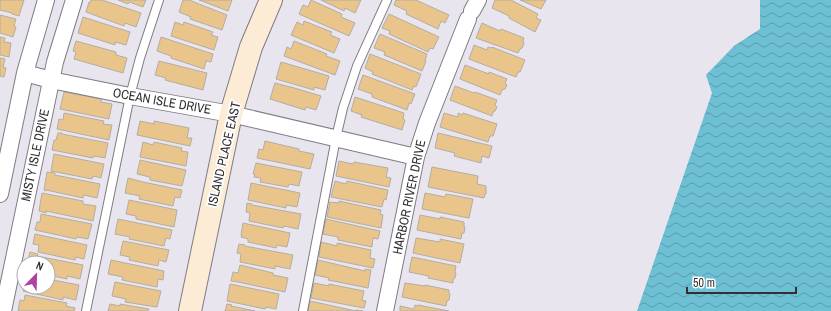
<svg xmlns="http://www.w3.org/2000/svg" width="831" height="311" font-family="'Archivo Narrow',sans-serif">
  <style>
    .water { fill: url(#water-waves) }
    .building { fill: #e9c58b; stroke: #b3ada4 }
    .lines { fill: none; stroke-linecap: round; stroke-linejoin: round }
    .lane-casing { stroke: #7f7b84; stroke-width: 10 }
    .street-casing { stroke: #7f7b84; stroke-width: 18 }
    .secondary-casing { stroke: #7f7b84; stroke-width: 24 }
    .lane { stroke: #fff; stroke-width: 8 }
    .street { stroke: #fff; stroke-width: 16 }
    .secondary { stroke: #fcecd5; stroke-width: 22 }
    .labels { text-anchor: middle; dominant-baseline: central; stroke-width: 3.5; stroke-linejoin: round; paint-order: stroke }
    .street-label { font-size: 13px; fill: #312f33; stroke: #fff }
  </style>
  <defs>
    <pattern id="water-waves" width="16" height="10" patternUnits="userSpaceOnUse"><rect width="16" height="10" fill="#6dc0d3"/><path d="M0 5q4-4 8 0t8 0" fill="none" stroke="#5a9cac"/></pattern>
  </defs>
  <rect width="100%" height="100%" fill="#e9e5ef"/>
  <path class="water" d="M760,0H831V311H637L712,93L706,75L734,46L760,29Z"/>
  <path class="building" d="M0,0H24L19,16L12,14V13L0,10Z
    M91,0H102L141,13L136,27L125,23L124,26L86,12L89,2L90,3Z
    M118,0H146L143,7L129,2L128,4Z
    M183,0H189L227,15L222,30L190,19L191,17L179,12Z
    M199,0H232L228,11Z
    M311,0L342,14L341,17L355,23L349,36L299,14L303,5L308,7Z
    M321,0H361L355,13L345,8L344,11Z
    M396,0H416L449,15L445,23L441,21L438,29L406,14L407,11L394,5Z
    M495,0H511L538,14L536,18L541,20L535,32L509,18V16L492,8Z
    M520,0H546L541,9Z
    M389,14L439,37L433,49L430,48L428,52L389,34L390,31L382,28Z
    M0,15L16,19L14,26L16,27L13,37L0,33Z
    M83,17L130,32L126,45L115,42V45L78,33Z
    M304,21L332,32L330,35L340,39L334,53L291,35L297,22L303,25Z
    M175,22L183,25L184,22L213,32L211,35L218,37L214,50L171,36Z
    M482,23L500,31L501,29L524,38L523,41L524,44L522,48L520,49L518,53L476,38Z
    M380,34L427,54L425,61H426L422,71L384,55L385,52L374,48Z
    M0,37L5,38L4,42L11,43L9,57L0,55Z
    M161,37L213,54L211,62L206,61L204,69L171,58V56L157,51Z
    M76,41L116,52V55L127,58L123,73L74,59L76,52L73,51Z
    M294,41L327,54L326,56L340,61L335,75L284,56L287,47L291,49Z
    M474,45L487,50L488,47L491,48L492,47L525,60L520,72H518L516,77L469,59Z
    M370,54L421,74L416,87L414,86L412,90L372,74L373,72L365,68Z
    M0,58L5,59L3,67L6,68L4,77L0,76Z
    M159,61L207,73L203,90L165,80L166,78L155,75Z
    M281,62L329,76L325,90L314,87V90L276,79Z
    M465,65L489,74V72L507,79L505,83L507,85L505,89L502,90L500,95L460,79Z
    M363,75L415,94L411,104L409,103L407,110L372,97V94L358,89Z
    M275,83L290,87H291L321,96L316,110L306,107L305,110L270,99Z
    M455,86L474,93L475,92L497,100L495,105L497,107L495,111L493,112L492,116L450,100Z
    M64,92L101,99V102L112,104L109,119L60,109Z
    M355,97L404,113L403,119L405,120L402,130L361,117L362,115L351,111Z
    M64,113L104,121L103,124L112,125L109,140L57,129L59,119L63,120Z
    M444,113L458,117V113L462,115L463,113L497,124L493,136H490L488,142L440,127Z
    M140,121L154,124V121L189,128L187,138H192L190,146L137,135Z
    M58,133H62V134L108,143L105,158L94,156L93,158L52,150L54,140H56Z
    M438,133L492,146L489,158L482,156L481,163L454,156L455,153L435,148Z
    M265,141L299,149V151L314,154L310,169L257,158L259,149L263,150Z
    M143,142L153,145L154,142L182,148L181,151L188,152L186,166L140,157Z
    M54,154L104,164L101,178L93,176L92,179L51,171Z
    M140,160L186,170L182,186L150,180V177L137,174Z
    M339,161L353,164L354,162L388,168L386,177L391,178L389,187L336,176Z
    M256,163L302,172L299,186L289,184L288,187L260,182L261,178L254,177L255,174H253Z
    M432,167L478,176L477,184L486,186V194H485L484,198L428,187Z
    M47,172L55,173V175L100,184L97,198L84,195L83,198L46,190V191L44,190Z
    M128,178L143,182L182,190L180,198L175,197L173,206L139,199L140,196L125,193Z
    M335,181L346,184L347,181L388,190L386,200L384,199L382,207L331,197Z
    M251,183L300,193L297,207L286,205V208L248,200Z
    M42,193L83,201V204L96,206L93,221L46,211V213L39,211Z
    M425,193L445,197L446,194L473,199L469,218L422,209Z
    M129,200L177,210L174,227L136,219V216L126,214Z
    M339,201L381,210L380,214L383,215L381,228L327,217L330,202L339,203Z
    M247,203L252,204V205L301,214L298,229L284,226L283,228L249,221L250,213L246,212Z
    M41,214L92,224L88,239L77,237L76,239L35,230L37,222H40Z
    M420,215L440,219V217L464,222V226L465,228L464,233H462L461,239L417,230Z
    M118,219L172,230L170,239L166,238L164,246L129,239L130,237L115,234Z
    M326,219L380,231L378,239L373,238L372,247L338,240V237L323,234Z
    M243,223L290,233L287,247L277,245L276,248L248,242V239L241,237L242,235H241Z
    M35,234L87,245L84,259L76,257L75,260L38,252L39,245L33,244Z
    M416,238L440,242V239L464,244L460,263L413,253Z
    M123,241L169,250L166,262L159,260L158,266L129,260L130,257L120,255Z
    M321,242L337,246V243L371,250L370,258L375,259L373,268L319,257Z
    M239,244L245,245V246L293,255L290,269L275,266V269L240,262L241,254L237,253Z
    M30,252L38,254L37,256L83,265L80,279L67,276V279L48,275V263H29L30,260H28Z
    M412,257L456,266L455,272L456,274L455,278L453,279V283L428,278L429,276L409,272Z
    M111,260L164,271L163,280L158,279L157,287L122,280L123,277L108,274Z
    M318,260L365,271V269L371,270L368,288L328,280L329,278L315,275Z
    M240,265L273,273V275L288,278L285,292L238,282L231,281L233,272L238,273Z
    M48,279L79,285L76,300L63,297V300L23,291L24,287H48Z
    M115,282L161,291L157,307L125,302L126,299L112,296Z
    M314,283L329,286V284L364,291L362,300L366,301L364,308L311,298Z
    M405,283L425,286V285L449,290V293L450,295L449,300L447,301L446,306L402,297Z
    M230,284L279,294L276,309L266,307L265,309L227,301Z
    M25,295L67,303L66,306L75,308L74,311H18L20,300L24,301Z
    M310,301L356,311V310L363,311H308Z
    M110,304L120,306V304L149,309L148,311H108Z
    M227,304L232,305L231,306L255,311H225Z
    M415,305L418,306V305L449,311H400V306L414,309Z"/>
  <g class="lines">
    <defs>
      <path id="lane" d="M86,311L130,96L140,58L159,0
        M303,311L336,138L343,108L357,66L387,0"/>
      <path id="street" d="M472,11L478,0
        M25,73L51,80L130,96L231,114L416,157
        M0,194L25,73L46,0
        M3,311L55,62L74,0
        M385,311L416,157L427,123L468,19"/>
      <path id="secondary" d="M190,311L231,114L251,47L271,0"/>
    </defs>
    <use href="#lane" class="lane-casing"/>
    <use href="#street" class="street-casing"/>
    <use href="#secondary" class="secondary-casing"/>
    <use href="#lane" class="lane"/>
    <use href="#street" class="street"/>
    <use href="#secondary" class="secondary"/>
  </g>
  <g class="labels">
    <g class="street-label">
      <text transform="translate(162 101) rotate(10)">OCEAN ISLE DRIVE</text>
      <text transform="translate(224 154) rotate(-77)">ISLAND PLACE EAST</text>
      <text transform="translate(35 155) rotate(-78)">MISTY ISLE DRIVE</text>
      <text transform="translate(409 197) rotate(-78)">HARBOR RIVER DRIVE</text>
    </g>
  </g>
  <g transform="translate(36 275) rotate(23)"><circle r="19" fill="#ffffff" stroke="#adacad"/>
  <path d="M0-3L7 15L0 10L-7 15Z" fill="#ae43a4"/>
  <text y="-6" font-size="11" font-weight="bold" text-anchor="middle" fill="#312f33">N</text>
  </g>
  <path d="M687 287v6h109v-6" fill="none" stroke="#312f33" stroke-width="2"/>
  <text x="693" y="287" font-size="12" fill="#312f33" stroke="#ffffff" stroke-width="3" paint-order="stroke">50 m</text>
</svg>
